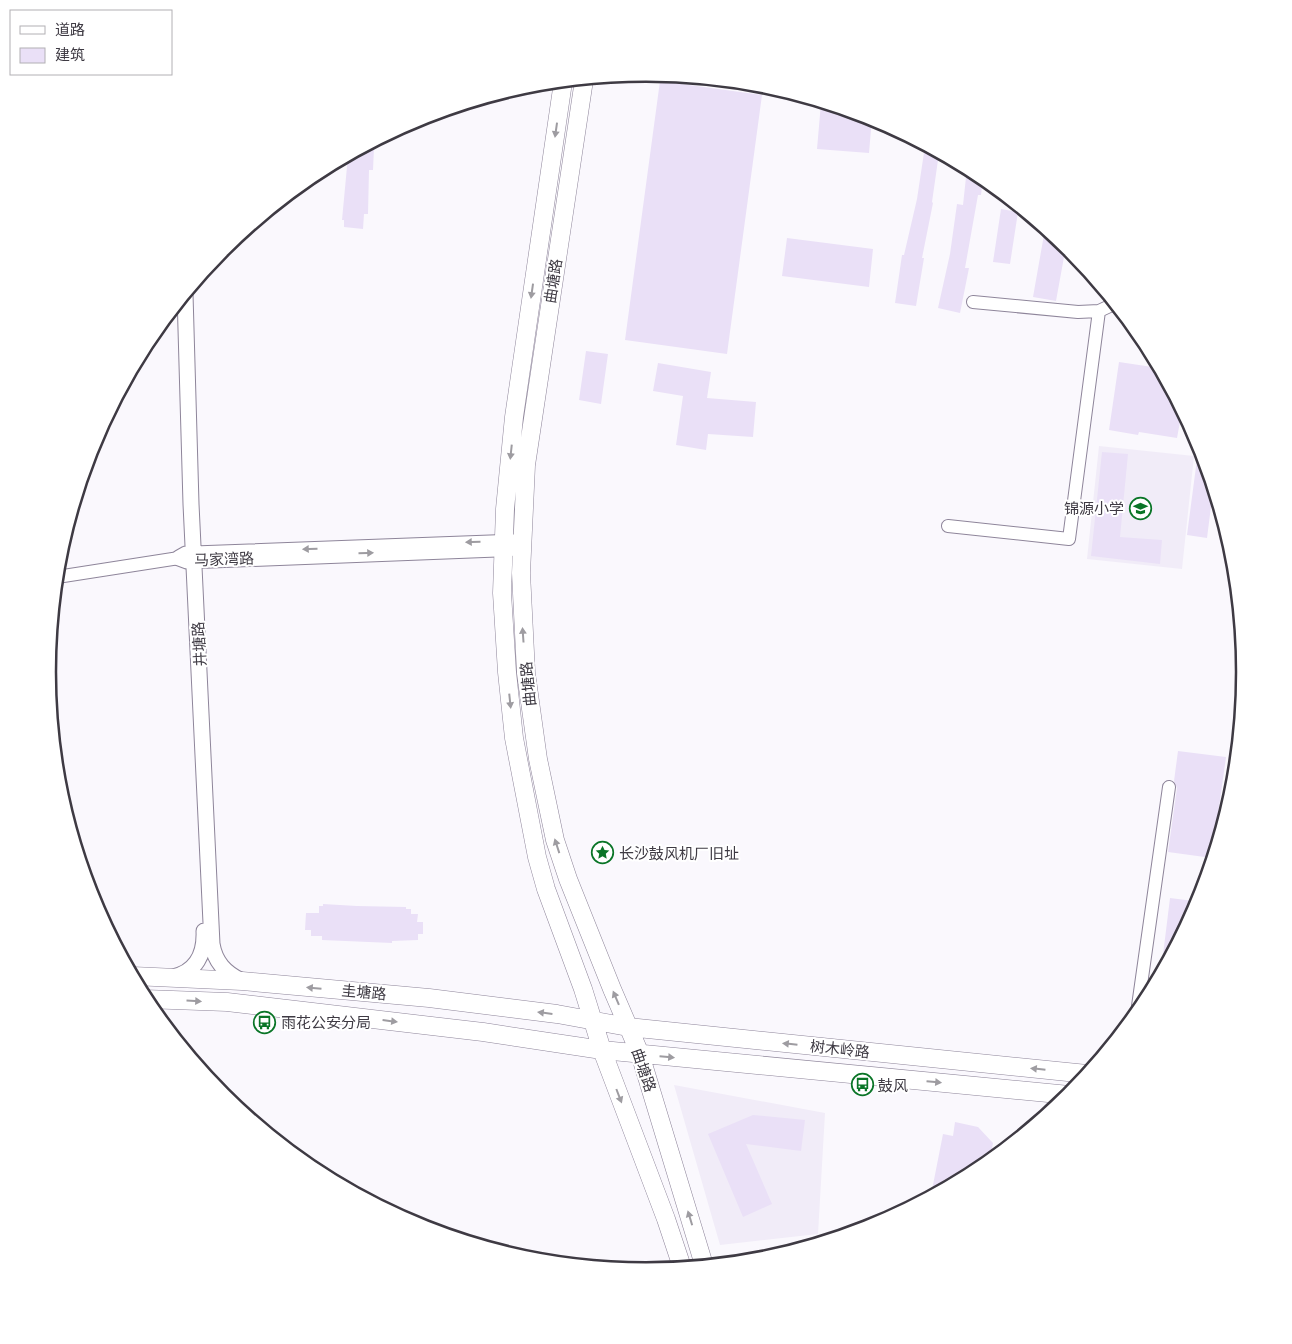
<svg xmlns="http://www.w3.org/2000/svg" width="1292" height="1344" font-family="Poppins,'Noto Sans SC',sans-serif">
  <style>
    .built { fill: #f1ecf8 }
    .building { fill: #eae0f7 }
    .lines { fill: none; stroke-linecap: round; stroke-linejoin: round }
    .minor-casing { stroke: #8e859a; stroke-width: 14 }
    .tertiary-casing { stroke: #8e859a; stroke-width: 17 }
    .secondary-casing { stroke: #8e859a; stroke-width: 19 }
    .minor { stroke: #fff; stroke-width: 12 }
    .tertiary { stroke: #fff; stroke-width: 15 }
    .secondary { stroke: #fff; stroke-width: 18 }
    .oneway { fill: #9e9ca1 }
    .labels { text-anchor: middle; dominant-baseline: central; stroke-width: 4; stroke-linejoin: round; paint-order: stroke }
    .street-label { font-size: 15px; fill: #3e3a43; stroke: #fff }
    .poi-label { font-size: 15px; fill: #3e3a43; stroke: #fff; text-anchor: start }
    .rim { fill: none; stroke: #3e3a43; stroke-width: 2.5 }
  </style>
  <rect width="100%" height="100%" fill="#faf8fd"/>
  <path class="built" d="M1099,446L1194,456L1182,569L1087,559Z
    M674,1085L825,1113L818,1234L720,1245Z"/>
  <path class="building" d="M660,81L762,95L727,354L625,340Z
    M821,103L872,118L869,153L817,149Z
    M371,144V148H374L373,170H369L368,214H364L363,229L344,227V220H342L348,156Z
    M925,146L939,153L932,202L933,203L922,258H924L916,306L895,303L902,255H904L917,199Z
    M967,168L983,178L981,195H978L965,268H969L960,313L938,308L950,254L957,204L963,205Z
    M1001,209L1018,212L1010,264L993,262Z
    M1045,229L1066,246L1056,301L1033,297Z
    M787,238L873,249L869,287L782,276Z
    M586,351L608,354L601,404L579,400Z
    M1119,362L1159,368L1182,411L1177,438L1139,432L1138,435L1109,430Z
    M658,363L711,372L707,398L756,402L753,437L708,434L706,450L676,445L683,396L653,391Z
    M1199,444L1213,491L1207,538L1187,535Z
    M1102,452L1128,454L1120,537L1162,540L1160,564L1091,556Z
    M1178,751L1226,757L1212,858L1168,852L1177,788L1174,781Z
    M1170,898L1194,901L1192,914L1161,971Z
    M323,904L357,906L406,907V909H411V914H418L417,922H423V934H418V940L392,941V943L322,940V936H311V930H305L306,913H319V906H323Z
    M753,1115L805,1120L801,1151L746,1144L772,1204L743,1217L708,1134Z
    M955,1122L978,1127L993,1143L990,1160L978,1170L931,1195L943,1134L953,1136Z"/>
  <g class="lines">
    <defs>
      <path id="minor" d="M973,302L1078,312L1099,311L1114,304
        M948,526L1069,539L1099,311
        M57,577L179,558
        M1137,1013L1169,787"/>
      <path id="tertiary" d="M185,294L191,504L212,944C215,962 225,973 242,981
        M515,542L194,554H186L179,558L187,561L521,548
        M173,977C196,972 205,954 204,931"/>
      <path id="secondary" d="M584,80L526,465L521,573L526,673L538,759L555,840L568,879L612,989L640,1054L704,1265
        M563,82L514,417L505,509L502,593L507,672L514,738L537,857L546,889L583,989L602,1050L666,1219L682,1267
        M133,976L242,981L429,998L557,1014L628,1027L1087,1074
        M145,999L227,1002L483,1032L602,1050L1069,1095"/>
    </defs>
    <use href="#minor" class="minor-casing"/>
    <use href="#tertiary" class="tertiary-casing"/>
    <use href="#secondary" class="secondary-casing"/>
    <use href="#minor" class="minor"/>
    <use href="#tertiary" class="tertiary"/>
    <use href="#secondary" class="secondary"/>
  </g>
  <defs><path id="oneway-solid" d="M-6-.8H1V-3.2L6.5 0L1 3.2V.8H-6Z" transform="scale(1.25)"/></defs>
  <g class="oneway">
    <use href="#oneway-solid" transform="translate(556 130) rotate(98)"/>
    <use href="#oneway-solid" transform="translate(532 291) rotate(98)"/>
    <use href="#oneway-solid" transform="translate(511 452) rotate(96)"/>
    <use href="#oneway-solid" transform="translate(473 542) rotate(178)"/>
    <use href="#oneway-solid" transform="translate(310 549) rotate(178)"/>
    <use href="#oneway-solid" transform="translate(366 553) rotate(-2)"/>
    <use href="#oneway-solid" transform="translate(523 635) rotate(-94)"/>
    <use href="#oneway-solid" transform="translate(510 701) rotate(84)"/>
    <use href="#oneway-solid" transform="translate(557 846) rotate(-108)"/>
    <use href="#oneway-solid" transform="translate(314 988) rotate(-175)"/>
    <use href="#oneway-solid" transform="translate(616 998) rotate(-113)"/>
    <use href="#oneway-solid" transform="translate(194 1001) rotate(3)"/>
    <use href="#oneway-solid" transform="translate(545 1013) rotate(-173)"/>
    <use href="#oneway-solid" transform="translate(390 1021) rotate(7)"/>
    <use href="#oneway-solid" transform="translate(790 1044) rotate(-174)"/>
    <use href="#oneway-solid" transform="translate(667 1057) rotate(5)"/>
    <use href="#oneway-solid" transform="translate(1038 1069) rotate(-174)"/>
    <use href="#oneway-solid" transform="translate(934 1082) rotate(5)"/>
    <use href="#oneway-solid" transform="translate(619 1096) rotate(69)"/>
    <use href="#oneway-solid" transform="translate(690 1218) rotate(-107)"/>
  </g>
  <defs>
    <symbol id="school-ring" viewBox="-11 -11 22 22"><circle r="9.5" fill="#fff" stroke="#0a7527" stroke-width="1.5"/><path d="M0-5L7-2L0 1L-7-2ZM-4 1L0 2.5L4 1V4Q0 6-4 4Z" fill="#0a7527"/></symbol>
    <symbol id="sight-ring" viewBox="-11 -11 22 22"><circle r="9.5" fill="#fff" stroke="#0a7527" stroke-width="1.5"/><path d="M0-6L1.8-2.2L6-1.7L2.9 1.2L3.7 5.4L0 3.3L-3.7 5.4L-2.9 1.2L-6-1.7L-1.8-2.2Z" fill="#0a7527"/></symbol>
    <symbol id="bus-ring" viewBox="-11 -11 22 22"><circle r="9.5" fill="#fff" stroke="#0a7527" stroke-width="1.5"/><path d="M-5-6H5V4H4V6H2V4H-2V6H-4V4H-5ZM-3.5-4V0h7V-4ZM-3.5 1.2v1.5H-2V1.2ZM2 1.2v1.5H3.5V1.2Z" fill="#0a7527"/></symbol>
  </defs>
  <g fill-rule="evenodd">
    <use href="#school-ring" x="1128" y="496" width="25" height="25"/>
    <use href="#sight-ring" x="590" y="840" width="25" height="25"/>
    <use href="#bus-ring" x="252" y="1010" width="25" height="25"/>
    <use href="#bus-ring" x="850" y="1072" width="25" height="25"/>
  </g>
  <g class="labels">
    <g class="street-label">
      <text transform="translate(553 281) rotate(-81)">曲塘路</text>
      <text transform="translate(224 559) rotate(-2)">马家湾路</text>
      <text transform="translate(199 644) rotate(-93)">井塘路</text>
      <text transform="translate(528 684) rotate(-96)">曲塘路</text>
      <text transform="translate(364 992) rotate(5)">圭塘路</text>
      <text transform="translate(840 1049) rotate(6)">树木岭路</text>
      <text transform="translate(644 1070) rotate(71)">曲塘路</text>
    </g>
    <g class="poi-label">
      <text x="1124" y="508" text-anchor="end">锦源小学</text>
      <text x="619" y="853">长沙鼓风机厂旧址</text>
      <text x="281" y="1022">雨花公安分局</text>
      <text x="878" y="1085">鼓风</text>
    </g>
  </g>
  <path d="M0 0H1292V1344H0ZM56 672a590 590 0 1 1 1180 0a590 590 0 1 1-1180 0Z" fill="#fff" fill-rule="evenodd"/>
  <path class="rim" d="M56 672a590 590 0 1 1 1180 0a590 590 0 1 1-1180 0Z"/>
  <rect x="10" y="10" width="162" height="65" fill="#ffffff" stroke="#b2b0b4"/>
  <rect x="20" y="26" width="25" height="8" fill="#ffffff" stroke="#b2b0b4"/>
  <text x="55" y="35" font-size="15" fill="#3e3a43">道路</text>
  <rect x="20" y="48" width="25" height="15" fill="#eae0f7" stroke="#b2b0b4"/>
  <text x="55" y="60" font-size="15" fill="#3e3a43">建筑</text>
</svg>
